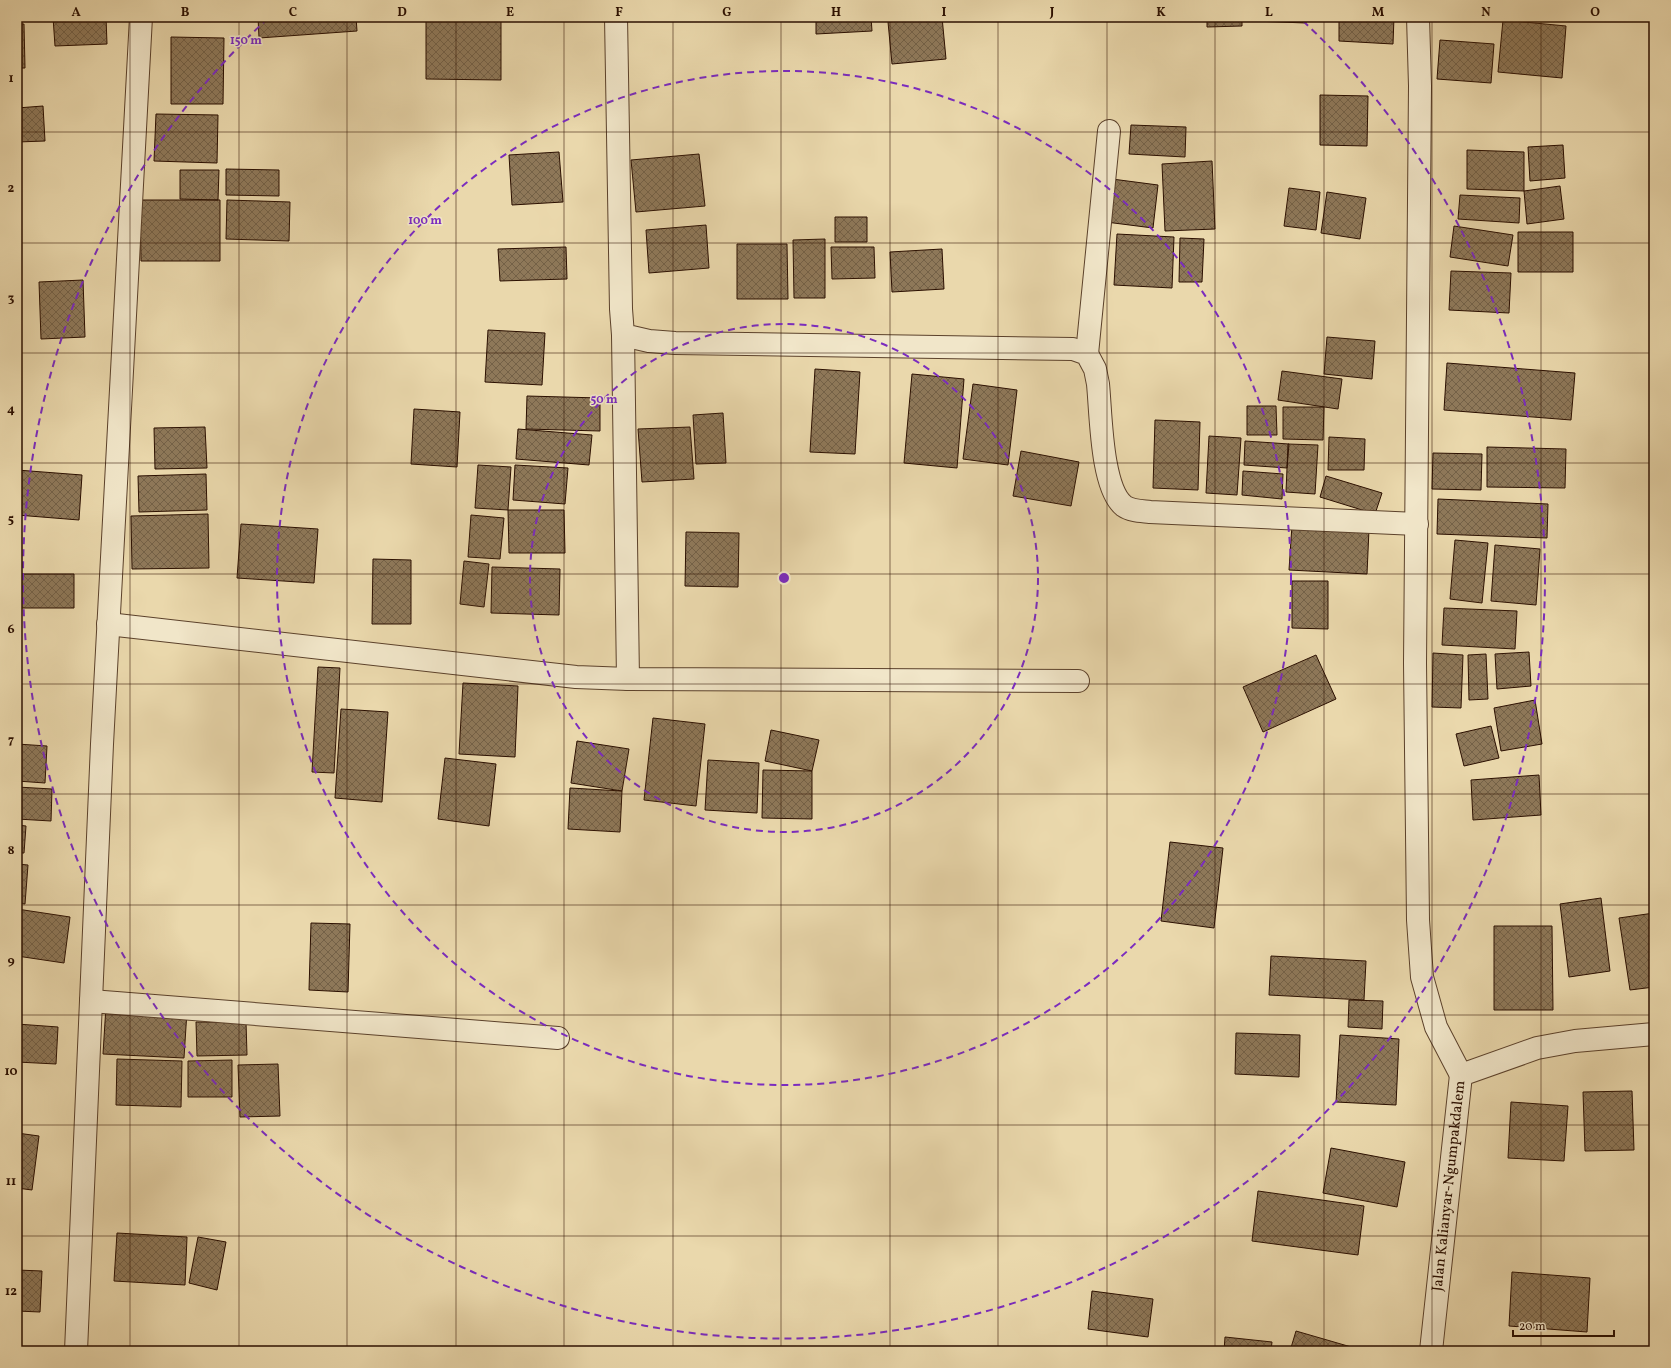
<svg xmlns="http://www.w3.org/2000/svg" width="1671" height="1368" font-family="Vollkorn,serif">
  <style>
    .building { fill: url(#building-cross-hatch); stroke: #2b0f00 }
    .lines { fill: none; stroke-linecap: round; stroke-linejoin: round }
    .minor-casing { stroke: #5b412b; stroke-width: 24 }
    .minor { stroke: #f1e6c9; stroke-width: 22 }
    .grid { fill: none; stroke: #2b0f00; stroke-width: 1; stroke-opacity: 0.55 }
    .ring { fill: none; stroke: #7b2cbf; stroke-width: 2; stroke-dasharray: 7 5 }
    .labels { text-anchor: middle; dominant-baseline: central; stroke-width: 3; stroke-linejoin: round; paint-order: stroke }
    .street-label { font-size: 15px; fill: #2b0f00; stroke: #f1e6c9 }
    .centre { fill: #7b2cbf; stroke: #f1e6c9; stroke-width: 2 }
    .ring-label { font-size: 12px; text-anchor: middle; font-weight: bold; fill: #7b2cbf; stroke: #f1e6c9; stroke-width: 3; stroke-linejoin: round; paint-order: stroke }
    .neatline { fill: none; stroke: #2b0f00; stroke-width: 1.5 }
    .grid-label { font-size: 13px; text-anchor: middle; font-weight: bold; fill: #2b0f00 }
  </style>
  <defs>
    <pattern id="building-cross-hatch" width="8" height="8" patternUnits="userSpaceOnUse"><rect width="8" height="8" fill="#8e7859"/><path d="M0 0l8 8M0 8l8-8" fill="none" stroke="#746147"/></pattern>
  </defs>
  <rect width="100%" height="100%" fill="#ead8ac"/>
  <filter id="stains"><feTurbulence type="fractalNoise" baseFrequency=".005" numOctaves="4"/><feColorMatrix values="0 0 0 0 .2 0 0 0 0 .09 0 0 0 0 .02 0 0 0 .5 -.17"/></filter>
  <radialGradient id="worn" r=".72"><stop offset=".6" stop-color="#630" stop-opacity="0"/><stop offset="1" stop-color="#630" stop-opacity=".3"/></radialGradient>
  <path class="building" d="M53,17H106L107,44L55,46Z
    M258,17H356L357,31L259,38Z
    M816,17H871L872,31L816,34Z
    M942,17L946,59L892,64L888,22Z
    M1207,17H1242V26L1207,27Z
    M1253,17H1306V23L1253,21Z
    M1339,17H1394L1393,44L1339,41Z
    M426,20H501V80L426,79Z
    M1503,20L1566,26L1562,78L1498,72Z
    M17,24H24L25,68H17Z
    M171,37L224,38L223,104H171Z
    M1440,40L1494,44L1491,83L1437,79Z
    M1320,95L1368,96L1367,146L1320,145Z
    M43,106L45,141L17,142V108Z
    M156,114L218,115L217,163L154,161Z
    M1131,125L1186,127L1185,157L1129,154Z
    M1563,145L1565,178L1530,181L1528,147Z
    M1467,150L1524,152V191L1467,189Z
    M559,152L563,202L512,205L509,155Z
    M699,154L705,206L636,212L631,160Z
    M1212,161L1215,229L1165,231L1162,164Z
    M226,169L279,170V196L226,195Z
    M180,170H219L218,200L180,199Z
    M1112,179L1158,185L1153,228L1106,222Z
    M1560,186L1564,219L1527,224L1524,191Z
    M1289,188L1320,192L1316,230L1284,226Z
    M1327,192L1366,198L1360,239L1321,233Z
    M1460,195L1520,198L1519,223L1458,219Z
    M140,200H220V261H141Z
    M227,200L290,202L289,241L226,239Z
    M835,217H867V242H835Z
    M706,225L709,268L649,273L646,230Z
    M1454,226L1513,235L1508,266L1450,257Z
    M1518,232H1573V272H1518Z
    M1117,234L1174,237L1172,288L1114,285Z
    M1180,238L1204,239L1202,282H1179Z
    M825,239V298H794L793,240Z
    M737,244H787L788,299H737Z
    M566,247L567,279L500,281L498,249Z
    M831,247H874L875,278L832,279Z
    M942,249L944,289L892,292L890,252Z
    M1451,271L1511,273L1509,313L1449,310Z
    M83,280L85,337L41,339L39,282Z
    M488,330L545,333L542,385L485,382Z
    M1327,337L1375,341L1372,379L1324,374Z
    M1447,363L1575,373L1571,420L1444,410Z
    M815,369L860,372L855,454L810,452Z
    M1282,371L1342,379L1338,409L1278,400Z
    M912,374L964,379L957,468L904,463Z
    M973,384L1017,390L1008,465L963,459Z
    M527,396L600,398V431L526,429Z
    M1247,406H1276L1277,435H1247Z
    M1283,407H1324L1323,440L1283,439Z
    M414,409L460,412L457,467L411,464Z
    M723,413L726,463L696,464L693,415Z
    M1155,420L1200,422L1198,490L1153,488Z
    M205,427L207,468L155,469L154,428Z
    M690,427L694,479L642,482L638,429Z
    M518,429L592,435L589,465L516,459Z
    M1209,436L1241,438L1237,495L1206,493Z
    M1329,437L1365,439L1364,470H1328Z
    M1245,441L1289,444L1287,468L1244,465Z
    M1288,444L1318,445L1315,494L1286,492Z
    M1487,447L1566,449L1565,488L1487,487Z
    M1021,451L1079,462L1071,506L1013,496Z
    M1433,453L1482,454L1481,490L1432,489Z
    M478,465L511,467L508,510L475,508Z
    M515,465L568,468L565,504L513,500Z
    M17,470L82,475L79,520L17,515Z
    M1243,471L1283,474L1282,499L1242,495Z
    M206,474L207,510L139,512L138,476Z
    M1326,476L1382,493L1375,514L1320,497Z
    M1438,499L1548,504L1547,538L1437,534Z
    M508,510H564L565,553H509Z
    M208,514L209,568L132,569L131,516Z
    M471,515L504,518L500,559L468,557Z
    M241,524L318,529L314,583L237,578Z
    M1292,525L1369,529L1367,574L1289,570Z
    M686,532L739,533L738,587L685,586Z
    M1455,540L1488,543L1482,603L1450,599Z
    M1495,545L1540,549L1536,605L1491,601Z
    M373,559L411,560V624H372Z
    M464,561L489,564L484,607L460,604Z
    M492,567L560,569L559,615L491,613Z
    M17,574H74V608H17Z
    M1292,581H1328V629L1292,628Z
    M1444,608L1517,611L1515,649L1442,645Z
    M1529,652L1531,686L1497,689L1495,654Z
    M1433,653L1463,655L1461,708L1432,707Z
    M1486,654L1488,699L1469,700L1468,655Z
    M1316,655L1336,699L1263,732L1243,687Z
    M318,667L340,668L334,773L312,772Z
    M463,683L518,686L515,757L459,754Z
    M1535,700L1542,744L1501,751L1494,708Z
    M341,709L388,712L382,802L335,798Z
    M653,718L705,724L696,806L644,800Z
    M1491,726L1499,758L1464,766L1456,734Z
    M771,730L819,740L812,771L765,761Z
    M577,741L629,749L622,791L571,783Z
    M17,744L47,746L45,783L17,781Z
    M445,758L496,764L489,826L438,819Z
    M708,760L759,763L757,813L705,810Z
    M763,770L812,771V819L762,818Z
    M1539,775L1541,815L1473,820L1471,780Z
    M17,787L52,789L51,821L17,819Z
    M570,788L622,791L620,832L568,829Z
    M17,825L26,826L24,853H17Z
    M1170,842L1223,848L1214,928L1161,921Z
    M17,864L28,865L25,904L17,903Z
    M1601,898L1610,971L1569,977L1560,904Z
    M17,909L70,917L64,963L17,956Z
    M1654,913V987L1630,990L1619,918Z
    M311,923L350,924L348,992L309,990Z
    M1494,926H1552L1553,1010H1494Z
    M1271,956L1366,961L1364,1000L1269,995Z
    M1349,1000L1383,1001L1382,1029L1348,1027Z
    M106,1006L187,1011L184,1058L103,1054Z
    M196,1022H246L247,1055L197,1056Z
    M17,1024L58,1027L56,1064L17,1062Z
    M1236,1033L1300,1035L1299,1077L1235,1074Z
    M1340,1035L1399,1039L1396,1105L1336,1102Z
    M117,1059L182,1061L181,1107L116,1105Z
    M232,1060V1097H188V1061Z
    M278,1064L280,1116L240,1117L238,1065Z
    M1632,1091L1634,1150L1585,1151L1583,1092Z
    M1511,1102L1568,1106L1564,1161L1508,1158Z
    M17,1133L39,1136L32,1190L17,1188Z
    M1331,1148L1405,1162L1397,1207L1323,1193Z
    M1258,1191L1364,1206L1358,1255L1252,1241Z
    M117,1233L187,1237L185,1285L114,1281Z
    M198,1237L226,1242L217,1290L189,1283Z
    M17,1270L42,1271L40,1312L17,1311Z
    M1512,1272L1590,1278L1587,1332L1509,1326Z
    M1092,1291L1153,1299L1148,1337L1088,1329Z
    M1296,1331L1365,1351H1290Z
    M1225,1337L1272,1342L1271,1351H1224Z"/>
  <g class="lines">
    <defs>
      <g id="minor">
        <path d="M616,17L621,309L623,335L649,341L675,343L1073,349L1087,354L1095,369L1098,384C1101,413 1101,488 1124,506C1131,511 1142,511 1150,512L1417,524"/>
        <path d="M1418,17L1420,86L1415,663L1418,920L1422,977L1436,1027L1461,1075"/>
        <path d="M623,335L628,679"/>
        <path d="M1087,354L1109,131"/>
        <path d="M108,624L576,677L628,679L1078,681"/>
        <path d="M91,1001L558,1038"/>
        <path d="M76,1351L102,744L141,17"/>
        <path id="s1" d="M1431,1351L1461,1075L1537,1048L1575,1041L1654,1034"/>
      </g>
    </defs>
    <use href="#minor" class="minor-casing"/>
    <use href="#minor" class="minor"/>
  </g>
  <path class="grid" d="M130,17V1351M239,17V1351M347,17V1351M456,17V1351M564,17V1351M673,17V1351M781,17V1351M890,17V1351M998,17V1351M1107,17V1351M1215,17V1351M1324,17V1351M1432,17V1351M1541,17V1351M17,132H1654M17,243H1654M17,353H1654M17,463H1654M17,574H1654M17,684H1654M17,794H1654M17,905H1654M17,1015H1654M17,1125H1654M17,1236H1654"/>
  <g class="ring">
    <circle cx="784" cy="578" r="254"/>
    <circle cx="784" cy="578" r="507"/>
    <path d="M1303 21A761 761 0 1 1 265 21"/>
  </g>
  <g class="labels">
    <g class="street-label">
      <text stroke="none"><textPath href="#s1" startOffset="166">Jalan Kalianyar-Ngumpakdalem</textPath></text>
    </g>
  </g>
  <circle cx="784" cy="578" r="6" class="centre"/>
  <g class="ring-label">
    <text x="246" y="44">150 m</text>
    <text x="425" y="224">100 m</text>
    <text x="604" y="403">50 m</text>
  </g>
  <rect width="1671" height="1368" fill="none" stroke="#ead8ac" stroke-width="44"/>
  <path d="M1513 1330v6h101v-6" fill="none" stroke="#2b0f00" stroke-width="2"/>
  <text x="1519" y="1330" font-size="12" fill="#2b0f00" stroke="#f1e6c9" stroke-width="3" paint-order="stroke">20 m</text>
  <rect x="22" y="22" width="1627" height="1324" class="neatline"/>
  <g class="grid-label">
    <text x="76" y="16">A</text>
    <text x="185" y="16">B</text>
    <text x="293" y="16">C</text>
    <text x="402" y="16">D</text>
    <text x="510" y="16">E</text>
    <text x="619" y="16">F</text>
    <text x="727" y="16">G</text>
    <text x="836" y="16">H</text>
    <text x="944" y="16">I</text>
    <text x="1052" y="16">J</text>
    <text x="1161" y="16">K</text>
    <text x="1269" y="16">L</text>
    <text x="1378" y="16">M</text>
    <text x="1486" y="16">N</text>
    <text x="1595" y="16">O</text>
    <text x="11" y="82">1</text>
    <text x="11" y="192">2</text>
    <text x="11" y="302">3</text>
    <text x="11" y="413">4</text>
    <text x="11" y="523">5</text>
    <text x="11" y="633">6</text>
    <text x="11" y="744">7</text>
    <text x="11" y="854">8</text>
    <text x="11" y="964">9</text>
    <text x="11" y="1075">10</text>
    <text x="11" y="1185">11</text>
    <text x="11" y="1295">12</text>
  </g>
  <rect width="100%" height="100%" filter="url(#stains)"/>
  <rect width="100%" height="100%" fill="url(#worn)"/>
</svg>
